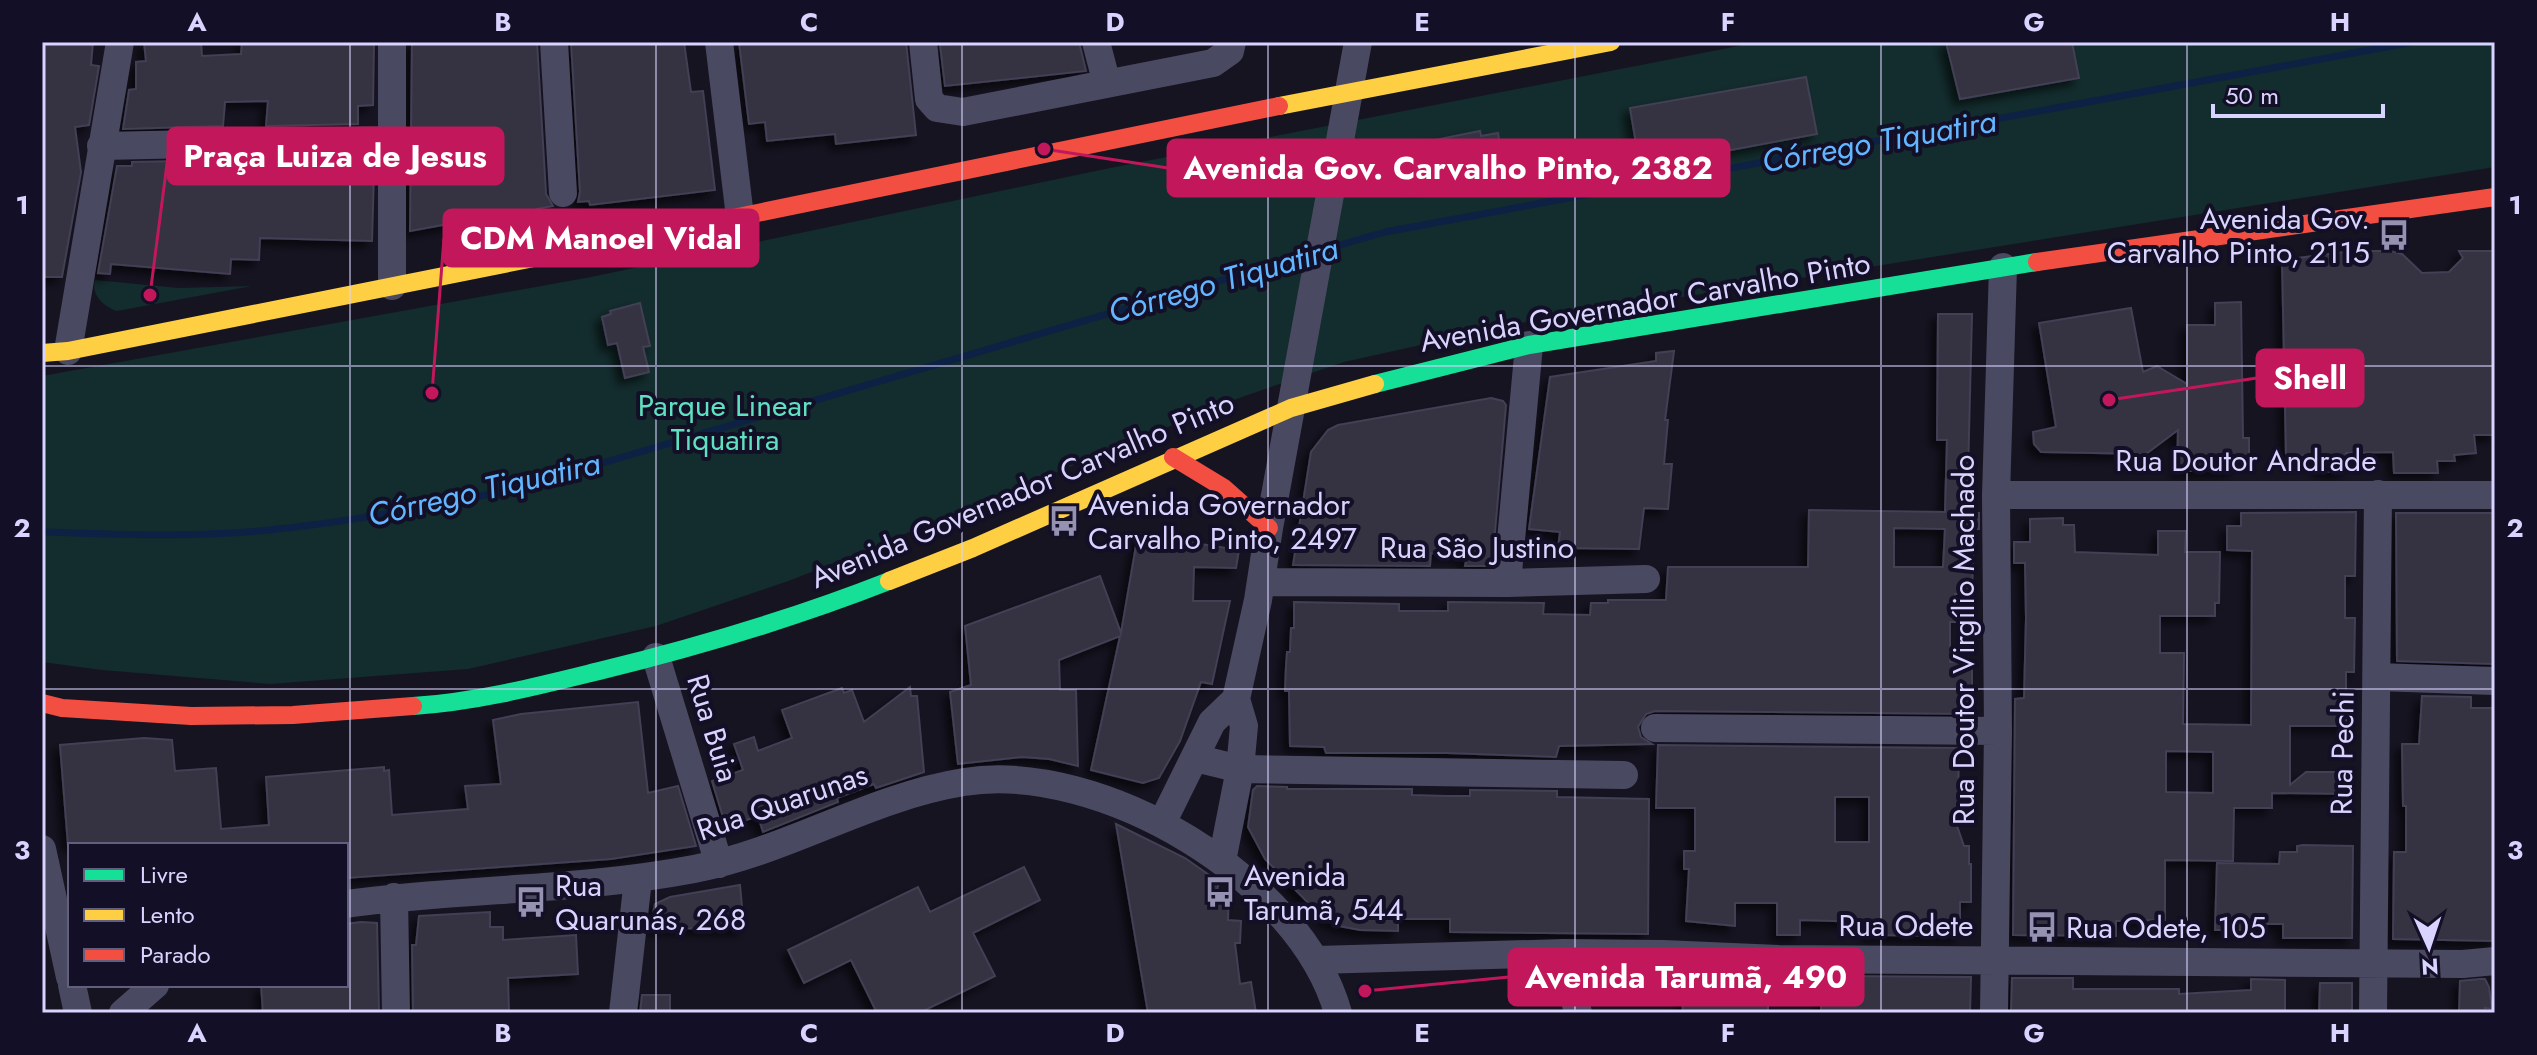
<svg xmlns="http://www.w3.org/2000/svg" width="2537" height="1055" font-family="Jost,sans-serif">
  <style>
    .green { fill: #132c2d }
    .lines { fill: none; stroke-linecap: round; stroke-linejoin: round }
    .stream { stroke: #0d2144; stroke-width: 7 }
    .building { fill: #343243; stroke: #433f54; stroke-width: 2; fill-rule: evenodd; filter: url(#shadow) }
    .street { stroke: #4a4962; stroke-width: 28 }
    .fast { stroke: #16e098; stroke-width: 18 }
    .slow { stroke: #ffcf43; stroke-width: 18 }
    .jam { stroke: #f24e42; stroke-width: 18 }
    .grid { fill: none; stroke: #d9d4ff; stroke-width: 2; stroke-opacity: 0.55 }
    .labels { text-anchor: middle; dominant-baseline: central; stroke-width: 8; stroke-linejoin: round; paint-order: stroke }
    .poi-label { font-size: 30px; fill: #d9d4ff; stroke: #130f26; text-anchor: start }
    .street-label { font-size: 30px; fill: #d9d4ff; stroke: #130f26 }
    .park-label { font-size: 30px; fill: #5fe0c0; stroke: #130f26 }
    .water-label { font-size: 32px; font-style: italic; fill: #62b6ff; stroke: #130f26 }
    .leader { fill: none; stroke: #c2185b; stroke-width: 3 }
    .callout-dot { fill: #c2185b; stroke: #130f26; stroke-width: 3 }
    .callout { fill: #c2185b; stroke: #c2185b; stroke-width: 3 }
    .callout-label { font-size: 32px; text-anchor: middle; font-weight: bold; fill: #fff }
    .neatline { fill: none; stroke: #d9d4ff; stroke-width: 3 }
    .grid-label { font-size: 26px; text-anchor: middle; font-weight: bold; fill: #d9d4ff }
  </style>
  <defs>
    <filter id="shadow"><feDropShadow dx="-6" dy="6" stdDeviation="4" flood-color="#0009"/></filter>
  </defs>
  <rect width="100%" height="100%" fill="#161421"/>
  <path class="green" d="M1759,42H2495V167L1520,323L1344,362L1239,398L794,579L656,626L468,669L270,684L102,670L42,662V376L591,277L1105,169Z
    M95,280L179,288L252,286L117,311C103,306 91,295 95,280Z"/>
  <g class="lines">
    <path class="stream" d="M1326,249L1385,232L2413,42
      M42,532C117,534 194,538 269,530C351,522 430,506 511,490L1314,253"/>
  </g>
  <path class="building" d="M42,42H93L91,65L99,66L89,125L75,127L81,172L62,277H42Z
    M144,42H201L202,56L241,54L242,42H374L373,105L358,106V124L266,126L268,101L225,102L223,126L123,129L129,90L136,89V62L146,61Z
    M412,42H537L546,194L553,206L536,209L538,224L484,234L481,218L410,231Z
    M571,42H684L691,92L703,91L715,190L590,205L589,201L578,202L580,192Z
    M739,42H906L916,135L836,144L835,134L767,141L765,122L749,124Z
    M971,42H1079L1086,71L945,86L940,45Z
    M1946,42H2072L2079,78L1960,99Z
    M1806,77L1817,134L1640,167L1630,108Z
    M1480,131L1481,136L1498,133L1503,164L1487,167L1488,172L1412,186L1405,146Z
    M349,158L361,159V172H374L372,241L260,238L259,260L231,259L230,274L111,264L110,274L98,273L117,166H132V162Z
    M2353,251H2390L2402,254L2422,273L2449,272L2463,258L2459,251H2495V435H2474L2476,453L2454,455L2455,461H2437L2438,473H2394L2393,452L2346,453L2347,471L2320,472V455L2286,456L2282,260Z
    M2241,302L2243,438H2249V459H2235V471H2177L2178,430L2146,454L2041,452L2034,444L2033,432L2056,427L2039,323L2131,308L2143,372L2157,366L2187,384V325H2215V303Z
    M640,303L650,346L643,347L649,372L625,378L617,343L608,345L602,317L611,314L610,311Z
    M1938,314H1972L1967,513H1979V529H1974L1972,594H1955V622H1950V662H1972V714L1655,711L1646,714L1638,727L1641,737L1652,744L1559,746L1556,757L1447,753H1326L1324,747L1290,746L1289,691H1285L1286,666L1287,652H1290L1291,628H1294V602L1399,604V611H1448V602L1544,603L1543,614L1590,615L1591,603H1608V600H1666L1668,567H1808L1809,510L1945,512L1947,440H1937ZM1894,528L1945,529L1943,567H1894Z
    M1674,351L1665,420H1668L1664,464H1672L1668,509L1644,508L1639,549L1558,548L1560,532L1529,529L1550,377L1656,361V353Z
    M1491,398L1503,401L1506,405L1492,566H1465L1467,557L1431,553L1430,566L1293,565L1311,452L1328,430L1338,425Z
    M2356,512L2355,576H2345V618H2355L2354,672H2346V726H2290V785L2306,772H2354L2353,794L2272,793V808H2234L2233,861L2165,860V920L2116,921V936L2013,935L2015,699L2024,698L2026,618L2025,563H2014V542H2030V519L2063,518V525H2074L2075,552L2158,555V531H2186L2185,552H2220L2219,603H2215V616H2160V653H2184L2183,724L2251,725L2252,551L2227,550V526H2241V513ZM2166,751L2213,752V793L2166,792Z
    M2396,513H2495V664L2397,661Z
    M1138,534L1239,550L1236,568L1194,567L1193,601H1230L1212,684L1201,682L1180,741L1159,778L1143,783L1091,770L1120,636L1059,660L1060,690H1076L1078,766L1049,759L1022,757L958,764L950,692L971,685L965,626L1100,576L1121,633Z
    M910,687L911,696H917L924,772L876,788L874,784L837,798L838,802L763,832L758,816L726,827L712,781L743,770L734,744L754,737L758,751L792,738L782,710L842,688L844,693L852,690L864,722Z
    M2422,696L2471,697V708H2495V941L2393,939L2394,852H2406V806H2403L2402,744H2419Z
    M638,702L648,793L678,786L696,846L611,859L346,878V845H68L60,745L144,738L172,740L175,771L216,768L221,829L269,825L266,777L384,767V771L389,770L392,815L468,809L465,786L501,784L493,720L521,714Z
    M1658,745L1959,748L1958,807L1955,820L1964,846H1969V864H1971V902H1960V936L1868,935V922L1800,920V935H1777V903H1735V926L1686,921L1689,869H1684V851H1695V808H1656ZM1835,797H1869V842H1835Z
    M1257,786L1287,787V789H1412V795L1446,796H1470V790L1557,791V797L1649,799L1648,934L1450,932V919H1398V931L1360,930L1339,926L1324,919L1265,859L1248,827L1253,790Z
    M1116,824L1185,858L1219,882L1217,890L1229,891L1228,920L1241,921L1240,943H1235L1240,984L1251,982L1256,1013H1148Z
    M2303,845L2353,846L2352,938H2283V924H2242V930H2215L2217,863L2279,864L2280,852H2297V846Z
    M1024,867L1040,900L973,933L995,976L919,1013H877L851,960L804,983L788,950L918,887L930,912Z
    M740,885L744,929L650,928L655,904L670,897Z
    M490,912V927H503V940L576,935L578,974L508,978L509,1013H413L412,945H416L419,916Z
    M361,922L377,923L379,1013H263L261,985H346V924Z
    M1717,974L1743,975V1004L1768,985V1013H1683L1682,994H1698V986H1717Z
    M1834,976L1971,977L1970,1013H1821L1822,978L1834,979Z
    M2012,978H2073V989H2179V994L2251,990V979L2285,980V1013H2011Z
    M2480,979H2485L2489,987L2492,1009L2485,1008V1013H2459L2460,981Z
    M2320,983H2352V1013H2319Z
    M642,995H670V1013H640Z"/>
  <g class="lines">
    <path class="street" d="M392,42V286
      M554,42L563,193
      M719,42L740,217
      M923,42L929,99L937,108L963,112L1213,63L1230,51L1232,42
      M1096,42L1107,84
      M101,146L393,140
      M68,351L120,42
      M1996,495H2495
      M1261,582L1507,583L1646,579
      M1507,583L1529,345
      M656,657L719,864
      M2377,677L2495,681
      M1655,728L1998,731
      M1195,758L1240,769L1624,775
      M1162,823L1212,722L1236,699
      M42,849L70,977
      M1222,861L1240,769L1244,726L1236,699L1258,600L1269,528L1358,42
      M394,897L396,1013
      M346,904C462,888 579,891 694,869C788,851 870,797 964,782C1100,760 1301,879 1338,1013
      M1564,953L1578,1013
      M1317,960L1564,953L1663,954L1778,959L2463,964L2495,961
      M72,985L78,1013
      M123,1013L155,985
      M623,1013L638,879
      M1994,1013L1998,731L1996,495L2003,267
      M2373,1013L2378,494"/>
    <path class="fast" d="M1375,384L1529,345L2037,262
      M413,706C476,702 538,686 599,671C697,647 795,618 889,581"/>
    <path class="slow" d="M1279,106L1611,42
      M42,353L68,351L684,228
      M889,581L973,548L1291,408L1375,384"/>
    <path class="jam" d="M684,228L1279,106
      M2037,262L2495,197
      M1173,457L1224,488L1269,528
      M42,703L62,708L191,716L293,715L413,706"/>
  </g>
  <path class="grid" d="M350,42V1013M656,42V1013M962,42V1013M1268,42V1013M1575,42V1013M1881,42V1013M2187,42V1013M42,366H2495M42,689H2495"/>
  <defs>
    <symbol id="bus-bare" viewBox="-9 -9 18 18"><path d="M-5-6H5V4H4V6H2V4H-2V6H-4V4H-5ZM-3.5-4V0h7V-4ZM-3.5 1.2v1.5H-2V1.2ZM2 1.2v1.5H3.5V1.2Z" fill="#9591b1" stroke="#130f26" stroke-width="2.5" paint-order="stroke"/></symbol>
  </defs>
  <g fill-rule="evenodd">
    <use href="#bus-bare" x="2372" y="213" width="44" height="44"/>
    <use href="#bus-bare" x="1042" y="499" width="44" height="44"/>
    <use href="#bus-bare" x="1198" y="870" width="44" height="44"/>
    <use href="#bus-bare" x="509" y="880" width="44" height="44"/>
    <use href="#bus-bare" x="2020" y="905" width="44" height="44"/>
  </g>
  <g class="labels">
    <g class="poi-label">
      <text x="2370" y="218" text-anchor="end">Avenida Gov.<tspan x="2370" dy="34">Carvalho Pinto, 2115</tspan></text>
      <text x="1088" y="504">Avenida Governador<tspan x="1088" dy="34">Carvalho Pinto, 2497</tspan></text>
      <text x="1244" y="875">Avenida<tspan x="1244" dy="34">Tarumã, 544</tspan></text>
      <text x="555" y="885">Rua<tspan x="555" dy="34">Quarunás, 268</tspan></text>
      <text x="2066" y="927">Rua Odete, 105</text>
    </g>
    <g class="street-label">
      <text transform="translate(1645 302) rotate(-10)">Avenida Governador Carvalho Pinto</text>
      <text x="2246" y="460">Rua Doutor Andrade</text>
      <text transform="translate(1022 490) rotate(-23)">Avenida Governador Carvalho Pinto</text>
      <text x="1477" y="547">Rua São Justino</text>
      <text transform="translate(1963 640) rotate(-90)">Rua Doutor Virgílio Machado</text>
      <text transform="translate(713 728) rotate(73)">Rua Buia</text>
      <text transform="translate(2342 753) rotate(-89)">Rua Pechi</text>
      <text transform="translate(782 802) rotate(-19)">Rua Quarunas</text>
      <text x="1906" y="925">Rua Odete</text>
    </g>
    <g class="park-label">
      <text x="725" y="405">Parque Linear<tspan x="725" dy="34">Tiquatira</tspan></text>
    </g>
    <g class="water-label">
      <text transform="translate(1879 141) rotate(-10)">Córrego Tiquatira</text>
      <text transform="translate(1223 280) rotate(-16)">Córrego Tiquatira</text>
      <text transform="translate(484 489) rotate(-13)">Córrego Tiquatira</text>
    </g>
  </g>
  <path class="leader" d="M150 295L168 156M1044 149L1168 168M432 393L444 238M2109 400L2257 378M1365 991L1509 977"/>
  <g class="callout-dot">
    <circle cx="150" cy="295" r="8"/>
    <circle cx="1044" cy="149" r="8"/>
    <circle cx="432" cy="393" r="8"/>
    <circle cx="2109" cy="400" r="8"/>
    <circle cx="1365" cy="991" r="8"/>
  </g>
  <g class="callout">
    <rect x="168" y="128" width="335" height="56" rx="8"/>
    <rect x="1168" y="140" width="561" height="56" rx="8"/>
    <rect x="444" y="210" width="314" height="56" rx="8"/>
    <rect x="2257" y="350" width="106" height="56" rx="8"/>
    <rect x="1509" y="949" width="354" height="56" rx="8"/>
  </g>
  <g class="callout-label">
    <text x="335" y="167">Praça Luiza de Jesus</text>
    <text x="1448" y="179">Avenida Gov. Carvalho Pinto, 2382</text>
    <text x="601" y="249">CDM Manoel Vidal</text>
    <text x="2310" y="389">Shell</text>
    <text x="1686" y="988">Avenida Tarumã, 490</text>
  </g>
  <rect width="2537" height="1055" fill="none" stroke="#130f26" stroke-width="88"/>
  <rect x="68" y="843" width="280" height="144" fill="#130f26" stroke="#625e7d" stroke-width="2"/>
  <rect x="84" y="869" width="40" height="12" fill="#16e098" stroke="#625e7d" stroke-width="2"/>
  <text x="140" y="883" font-size="24" fill="#d9d4ff">Livre</text>
  <rect x="84" y="909" width="40" height="12" fill="#ffcf43" stroke="#625e7d" stroke-width="2"/>
  <text x="140" y="923" font-size="24" fill="#d9d4ff">Lento</text>
  <rect x="84" y="949" width="40" height="12" fill="#f24e42" stroke="#625e7d" stroke-width="2"/>
  <text x="140" y="963" font-size="24" fill="#d9d4ff">Parado</text>
  <g transform="translate(2429 947) rotate(177)" stroke="#130f26" stroke-width="6" paint-order="stroke">
  <path d="M0-6L14 30L0 20L-14 30Z" fill="#d9d4ff"/>
  <text y="-12" font-size="22" font-weight="bold" text-anchor="middle" fill="#d9d4ff">N</text>
  </g>
  <path d="M2213 104v12h170v-12" fill="none" stroke="#d9d4ff" stroke-width="4"/>
  <text x="2225" y="104" font-size="24" fill="#d9d4ff" stroke="#130f26" stroke-width="6" paint-order="stroke">50 m</text>
  <rect x="44" y="44" width="2449" height="967" class="neatline"/>
  <g class="grid-label">
    <text x="197" y="31">A</text>
    <text x="503" y="31">B</text>
    <text x="809" y="31">C</text>
    <text x="1115" y="31">D</text>
    <text x="1422" y="31">E</text>
    <text x="1728" y="31">F</text>
    <text x="2034" y="31">G</text>
    <text x="2340" y="31">H</text>
    <text x="22" y="214">1</text>
    <text x="2515" y="214">1</text>
    <text x="22" y="537">2</text>
    <text x="2515" y="537">2</text>
    <text x="22" y="859">3</text>
    <text x="2515" y="859">3</text>
    <text x="197" y="1042">A</text>
    <text x="503" y="1042">B</text>
    <text x="809" y="1042">C</text>
    <text x="1115" y="1042">D</text>
    <text x="1422" y="1042">E</text>
    <text x="1728" y="1042">F</text>
    <text x="2034" y="1042">G</text>
    <text x="2340" y="1042">H</text>
  </g>
</svg>
